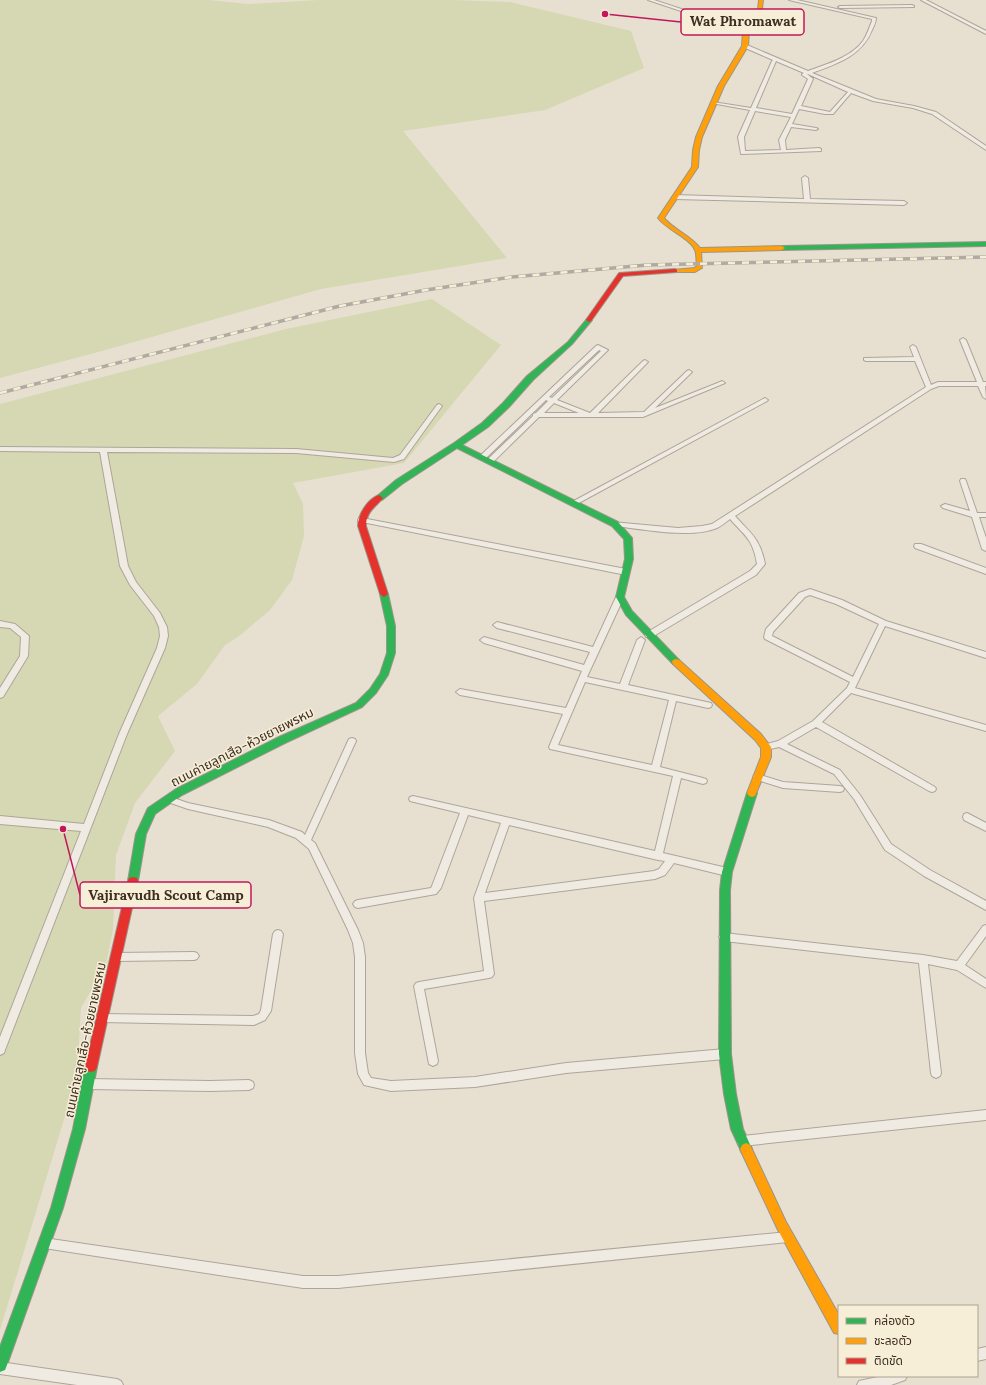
<svg xmlns="http://www.w3.org/2000/svg" width="986" height="1385" font-family="Lora,'Noto Sans Thai',serif">
  <style>
    .green { fill: #d6d7b3 }
    .lines { fill: none; stroke-linecap: round; stroke-linejoin: round }
    .street-casing { stroke: #ada599; stroke-width: 2 }
    .fast-casing { stroke: #9c958a; stroke-width: 2 }
    .slow-casing { stroke: #9c958a; stroke-width: 2 }
    .jam-casing { stroke: #9c958a; stroke-width: 2 }
    .street { fill: #efebe3; fill-rule: evenodd }
    .fast { fill: #30b455; fill-rule: evenodd }
    .slow { fill: #ff9f0a; fill-rule: evenodd }
    .jam { fill: #e5322d; fill-rule: evenodd }
    .rail-casing { stroke: #afaaa2; stroke-width: 3.5 }
    .rail { stroke: #f7eed8; stroke-width: 2.5; stroke-dasharray: 7; stroke-linecap: butt }
    .labels { text-anchor: middle; dominant-baseline: central; stroke-width: 3; stroke-linejoin: round; paint-order: stroke }
    .street-label { font-size: 13px; fill: #3d2e20; stroke: #f7eed8 }
    .leader { fill: none; stroke: #c2185b; stroke-width: 1.5 }
    .callout-dot { fill: #c2185b; stroke: #f7eed8; stroke-width: 1.5 }
    .callout { fill: #f7eed8; stroke: #c2185b; stroke-width: 1.5 }
    .callout-label { font-size: 14px; text-anchor: middle; font-weight: bold; fill: #3d2e20 }
  </style>
  <rect width="100%" height="100%" fill="#e7e0d1"/>
  <path class="green" d="M0,0H209L248,4L319,0H452L510,2L631,31L644,68L545,110L403,131L507,258L321,289L102,351L0,378Z
    M432,299L501,345L404,463L293,483L303,504L304,536L292,580L270,610L238,637L225,645L197,684L158,716L175,751L135,803L116,855L113,929L106,965L81,1008L77,1077L0,1330V404L286,329Z"/>
  <g class="lines">
    <defs>
      <path id="street" d="M648,0H654L748,31L744,32Z
        M789,0H797L876,18C876,22 874,26 872,30C862,56 836,64 812,73L876,99L914,106L936,112L986,146V150L932,114L913,108L873,101L851,93L833,114H825L799,109L792,124L816,128L818,129L816,130L791,127L785,140L786,150L819,148L821,149V151L741,154L738,137L750,110L711,103L713,102L751,108L772,61L773,60L743,47V45H747L808,71C827,64 850,58 863,41C867,35 869,28 872,21V19ZM776,61L804,73L802,74V75L808,79L792,114L756,108ZM807,74H808L848,92L830,112L801,106L813,79ZM755,111L791,117L779,140L781,150L745,151L744,137Z
        M921,0H926L986,31V34Z
        M912,5L914,6V7L840,8L838,7L840,6Z
        M805,176L808,178L810,199L904,201L907,203L904,205L675,199L672,197L675,195L804,199L802,178Z
        M963,338L966,340L983,382H986V386H985L986,399L983,397L978,386H939L931,389L735,516C751,534 760,538 765,564L756,575L652,637H646L645,635L646,633L750,571L757,564C753,539 745,536 730,519C726,522 721,526 717,528C691,539 642,529 615,526L611,524L612,522L678,528L702,526L712,524L926,387L915,361H866L864,360V358L914,357L910,347L913,345L916,347L931,385L938,382H977L960,340Z
        M598,345L608,350L557,400L590,413L643,361L645,360L648,362L647,363L598,413L644,412L687,371L689,370L692,372L691,373L655,408L720,382L722,381L725,383L643,417H539L492,463H488V459L533,416V414L536,413L548,401L546,400L485,459H481V455L596,346ZM599,350L601,351L552,398L549,397ZM554,403L579,413H544Z
        M765,398L768,400L767,401L575,505H573L570,503Z
        M439,404L442,406L404,459L394,462L296,453L107,452L128,566L136,582L160,613L167,627L168,636L165,648L127,734L5,1050L4,1053L0,1055V1037L81,831L0,824V816L84,824L119,734L157,648L160,636L159,627L154,616L130,585L120,566L100,452L0,451V447L296,449L393,458L400,455L437,405Z
        M961,479H965L966,481L977,513H986V517H979L986,538V551L982,549L972,517L943,508L941,506L945,504L970,511L960,481Z
        M359,518H362L626,569L630,572L626,575L362,522H359L358,520Z
        M915,544H921L986,568V574L915,548L914,546Z
        M810,589L842,600L886,621L986,652V658L885,626L855,688L986,725V731L851,693L822,722L935,787L936,789L935,791L932,792L929,791L816,727L787,744L840,770L860,795L891,844L930,870L986,901V910L924,876L885,850L854,799L834,774L779,747L766,750L763,749L762,747L763,745L778,741L813,721L847,688L850,682L765,639L764,637L766,629L799,593ZM810,595L836,604L879,624L853,677L772,636L773,632L805,597Z
        M620,594L624,597L587,677L620,684L637,640L641,637L645,640L628,685L711,703L712,705L711,707L708,708L676,701L660,767L703,778L706,779L707,781L706,783L703,784L681,778L663,853L727,868L730,869L731,872L730,875L727,876L674,863L665,875L655,879L484,901L494,974L492,977L489,978L424,989L438,1061L437,1064L433,1066L429,1064L414,986L416,983L419,982L484,971L474,898L501,823L468,815L441,888L436,894L358,908L355,907L353,904L355,901L358,900L431,888L432,886L460,813L410,801L409,799L410,797L413,796L655,851L673,776L550,749L549,747L563,714L460,695L456,692L460,689L566,708L582,671L484,643L480,640L484,637L584,665L590,652L497,628L493,625L497,622L593,647L616,597ZM585,682L669,700L652,765L558,745ZM509,825L658,860L665,861L659,869L654,871L485,893Z
        M0,621L15,624L29,636L28,656L3,697L0,698V688L20,656L21,637L10,628L0,627Z
        M352,738L355,739L356,741L311,840L315,843L358,930L363,943L365,957V1053L368,1073L371,1078L391,1081L475,1077L566,1063L725,1049L729,1051L730,1054L729,1057L725,1059L566,1073L475,1087L391,1091L364,1085L358,1074L355,1053V957L353,943L348,930L309,849L296,838L268,827L188,809L165,801L164,799L165,797L168,796L188,803L269,820L302,832L305,835L348,741L349,739Z
        M757,774L783,782L840,786L843,787L844,789L843,791L840,792L783,788L754,779L753,777L754,775Z
        M967,813L986,823V831L964,820L963,817L964,814Z
        M986,925V936L965,965L986,979V988L957,970L928,964L941,1073L940,1076L936,1078L932,1076L931,1073L919,963L724,941L721,940L719,937L721,934L724,933L923,955L957,961L983,926Z
        M278,930L281,931L283,934L271,1011L265,1020L254,1025L101,1022L98,1021L96,1018L98,1015L101,1014L253,1016L259,1014L261,1010L273,934L275,931Z
        M194,952L197,953L199,956L197,959L194,960L116,961L113,960L111,957L113,954L116,953Z
        M88,1079L210,1081L249,1080L253,1082L254,1085L253,1088L249,1090L210,1091L88,1089L84,1087L83,1084L84,1081Z
        M986,1110V1120L742,1146L738,1145L737,1141L738,1137L742,1136Z
        M788,1232L792,1233L793,1237L792,1241L788,1242L338,1288H303L44,1248L40,1247L39,1243L40,1239L44,1238L303,1276H338Z
        M986,1347V1359L977,1361V1349Z
        M0,1362L117,1379L121,1381L123,1385H77L0,1374Z
        M882,1376H907L905,1380L891,1385H857L859,1381Z"/>
      <path id="fast" d="M986,242V246L782,250L779,248L782,246Z
        M589,318L592,320L572,344L533,380L509,407L488,427L462,445L618,522L632,538L633,559L624,597L632,611L679,660L680,662L679,664H673L626,615L616,597L625,559L624,539L612,526L457,448L402,484L382,500H376L375,498L396,480L454,443L482,423L503,403L527,376L568,342L587,319Z
        M384,591L388,594L395,626V653L388,675L376,693L362,707L285,743L182,795L155,814L146,834L138,881L137,884L133,885L129,884L128,881L136,834L148,808L176,789L279,737L356,703L370,689L380,674L387,653V626L380,594Z
        M752,789L755,790L757,793L732,872L730,890L731,1054L736,1094L743,1129L752,1149L750,1153L746,1155L742,1153L731,1129L724,1094L719,1054L720,890L722,872L747,793L749,790Z
        M91,1062L95,1063L97,1067L85,1129L63,1208L7,1365L5,1370L0,1372V1347L51,1208L73,1129L85,1067L87,1063Z"/>
      <path id="slow" d="M759,0H763L762,9L751,22L749,31L748,46L724,86L702,137L699,150L698,167L664,218C674,230 690,235 700,248L782,246L785,248L782,250L701,252L702,268L695,272H673V270L694,268L697,266C696,261 697,254 695,250C690,238 667,230 658,218L692,167L693,150L696,137L718,86L742,46L743,31L747,22L758,9Z
        M676,659L679,660L761,734L771,747V757L755,796L752,797L749,796L747,793L761,757V748L755,740L673,664L672,662L673,660Z
        M746,1143L750,1145L786,1222L839,1315V1334L834,1333L778,1230L740,1149L742,1145Z"/>
      <path id="jam" d="M675,269L677,270V272L623,276L591,321L589,322L586,320L619,273Z
        M379,495L383,498C375,507 366,512 366,526L388,594L384,597L380,594L358,526C358,514 368,499 379,495Z
        M133,877L137,878L138,881L97,1067L95,1071L91,1072L87,1071L85,1067L128,881L129,878Z"/>
    </defs>
    <use href="#street" class="street-casing"/>
    <use href="#fast" class="fast-casing"/>
    <use href="#slow" class="slow-casing"/>
    <use href="#jam" class="jam-casing"/>
    <use href="#street" class="street"/>
    <use href="#fast" class="fast"/>
    <use href="#slow" class="slow"/>
    <use href="#jam" class="jam"/>
    <defs>
      <path id="rail" d="M0,393L340,306L426,290L512,277L647,265L986,257"/>
    </defs>
    <use href="#rail" class="rail-casing"/>
    <use href="#rail" class="rail"/>
  </g>
  <g class="labels">
    <g class="street-label">
      <text transform="translate(242 747) rotate(-27)">ถนนค่ายลูกเสึอ-ห้วยยายพรหม</text>
      <text transform="translate(85 1040) rotate(-78)">ถนนค่ายลูกเสึอ-ห้วยยายพรหม</text>
    </g>
  </g>
  <path class="leader" d="M605 14L681 22M63 829L80 895"/>
  <g class="callout-dot">
    <circle cx="605" cy="14" r="4"/>
    <circle cx="63" cy="829" r="4"/>
  </g>
  <g class="callout">
    <rect x="681" y="9" width="123" height="26" rx="4"/>
    <rect x="80" y="882" width="171" height="26" rx="4"/>
  </g>
  <g class="callout-label">
    <text x="743" y="26">Wat Phromawat</text>
    <text x="166" y="900">Vajiravudh Scout Camp</text>
  </g>
  <rect x="838" y="1305" width="140" height="72" fill="#f7eed8" stroke="#ada18e"/>
  <rect x="846" y="1318" width="20" height="6" fill="#30b455" stroke="#ada18e"/>
  <text x="874" y="1325" font-size="12" fill="#3d2e20">คล่องตัว</text>
  <rect x="846" y="1338" width="20" height="6" fill="#ff9f0a" stroke="#ada18e"/>
  <text x="874" y="1345" font-size="12" fill="#3d2e20">ชะลอตัว</text>
  <rect x="846" y="1358" width="20" height="6" fill="#e5322d" stroke="#ada18e"/>
  <text x="874" y="1365" font-size="12" fill="#3d2e20">ติดขัด</text>
</svg>
